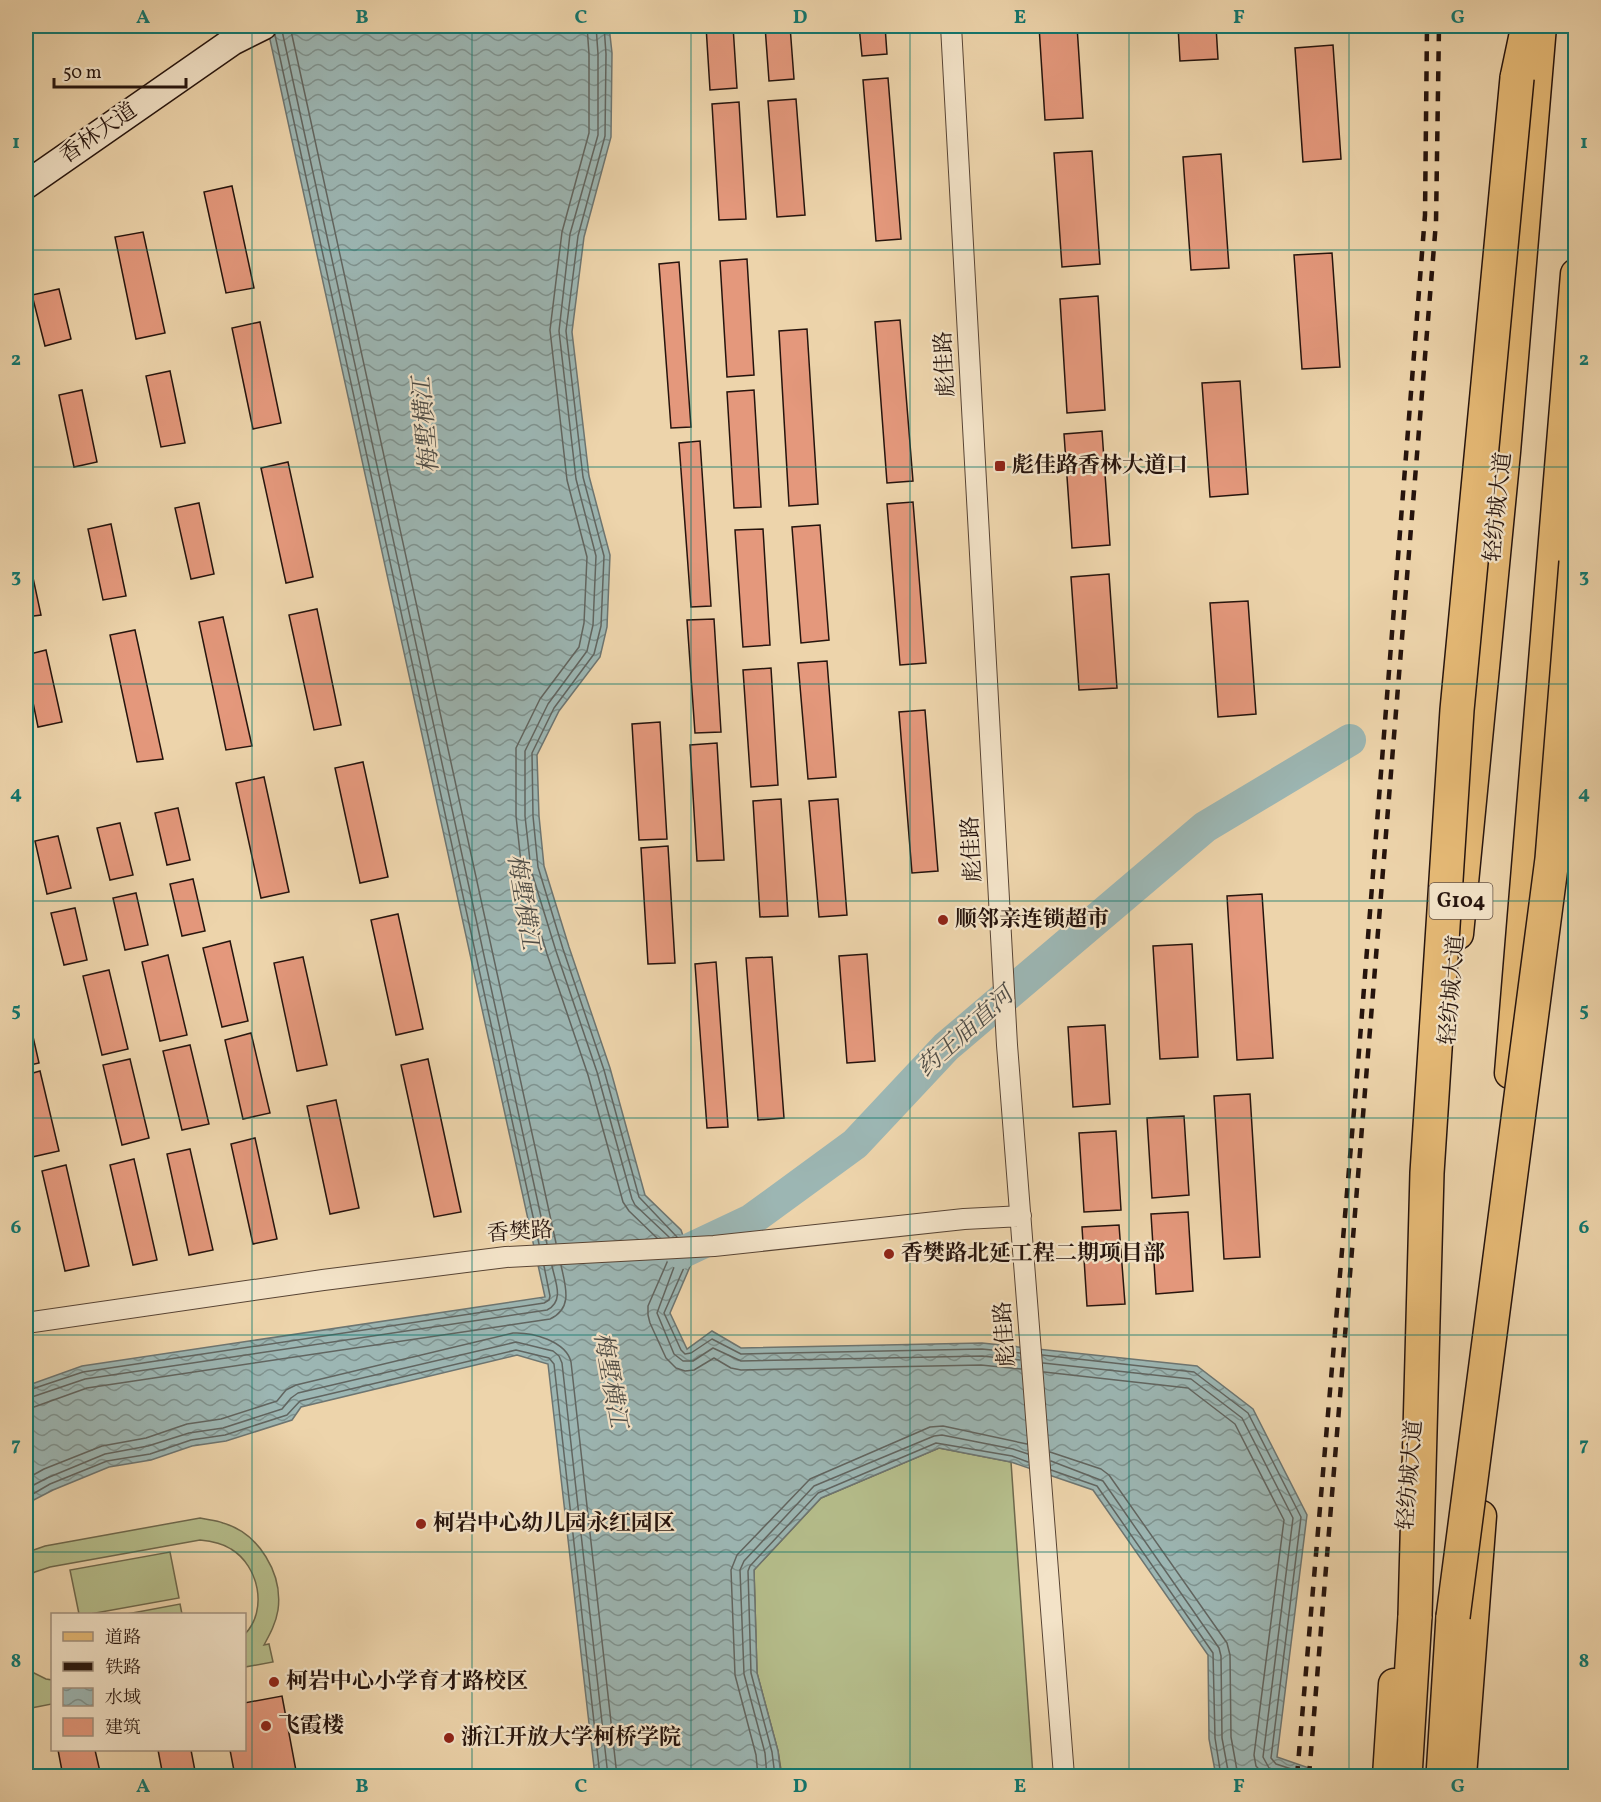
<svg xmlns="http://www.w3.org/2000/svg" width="1601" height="1802" font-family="Vollkorn,'Noto Serif SC',serif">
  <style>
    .grass { fill: #b5bd8b; stroke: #6e684c; stroke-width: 1.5 }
    .water { fill: url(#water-waves); stroke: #6d7571; stroke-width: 1.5 }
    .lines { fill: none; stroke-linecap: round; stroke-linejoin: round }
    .shore { stroke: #616560; stroke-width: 1.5 }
    .river { stroke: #9cb6b3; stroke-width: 32 }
    .building { fill: #e4987c; stroke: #26140d; stroke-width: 1.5 }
    .street-casing { stroke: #584434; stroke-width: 22 }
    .secondary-casing { stroke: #26140d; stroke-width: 30 }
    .primary-casing { stroke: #26140d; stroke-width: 33 }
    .highway-casing { stroke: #26140d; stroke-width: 36 }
    .street { stroke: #f3e3c8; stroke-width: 20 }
    .secondary { stroke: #f3e3c8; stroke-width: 27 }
    .primary { stroke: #e6ba76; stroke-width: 30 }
    .highway { stroke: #e6ba76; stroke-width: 33 }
    .rail { stroke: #26140d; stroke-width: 4.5; stroke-dasharray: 10 10; stroke-linecap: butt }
    .highway-bridge-casing { stroke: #26140d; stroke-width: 36; stroke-linecap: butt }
    .highway-bridge { stroke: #e6ba76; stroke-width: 33 }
    .grid { fill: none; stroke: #0f766e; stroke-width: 1.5; stroke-opacity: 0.55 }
    .poi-dot { fill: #8f2418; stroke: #f3e3c8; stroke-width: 2 }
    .labels { text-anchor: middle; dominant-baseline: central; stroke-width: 4.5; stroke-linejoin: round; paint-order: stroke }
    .shield { fill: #f3e3c8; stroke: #645245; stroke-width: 1.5 }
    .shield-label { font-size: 21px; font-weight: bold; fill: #26140d }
    .street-label { font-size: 22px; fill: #26140d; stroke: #f3e3c8 }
    .poi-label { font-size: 22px; font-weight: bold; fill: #26140d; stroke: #f3e3c8; text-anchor: start }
    .water-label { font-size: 24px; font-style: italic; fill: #4f4d47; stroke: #f3e3c8 }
    .neatline { fill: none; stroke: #0f766e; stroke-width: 2 }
    .grid-label { font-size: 20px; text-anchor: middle; font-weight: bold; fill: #0f766e }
  </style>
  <defs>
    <pattern id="water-waves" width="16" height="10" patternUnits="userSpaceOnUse" patternTransform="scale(1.5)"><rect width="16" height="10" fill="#9cb6b3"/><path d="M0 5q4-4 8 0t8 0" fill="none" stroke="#7f9390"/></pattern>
  </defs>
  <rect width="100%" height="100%" fill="#edd4ab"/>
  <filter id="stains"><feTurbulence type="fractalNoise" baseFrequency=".00333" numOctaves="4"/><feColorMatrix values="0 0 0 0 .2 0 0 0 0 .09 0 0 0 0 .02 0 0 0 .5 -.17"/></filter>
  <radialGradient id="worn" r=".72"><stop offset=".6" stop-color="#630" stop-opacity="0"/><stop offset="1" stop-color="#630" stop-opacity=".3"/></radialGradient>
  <path class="grass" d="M939,1448L1011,1462L1033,1776H782L778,1751L757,1673L754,1570L821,1498Z
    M200,1518C208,1520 216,1520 223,1523C259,1533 283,1574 278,1610C276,1623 270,1634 264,1645L269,1644L273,1662L245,1667V1634C268,1610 259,1566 231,1549C222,1543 211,1541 200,1540L50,1567L35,1572L26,1578V1553L28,1552L45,1546Z
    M170,1552L179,1598L90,1614H79L70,1570Z
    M180,1604L182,1614H127Z
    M26,1669L46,1679L52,1680V1704L26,1709Z"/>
  <path class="water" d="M267,26H609L612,53L611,137L584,237L572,332L589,476L610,555L607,627L600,657L559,711L537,755L539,816L544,866L569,947L610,1068L645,1195L681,1230L692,1262L670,1313L687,1349L712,1331L741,1348L982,1343L1197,1366L1253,1409L1307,1515L1277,1757L1332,1776H1216L1209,1739L1208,1655L1093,1490L1011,1462L939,1448L821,1498L754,1570L757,1673L778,1751L781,1776H595L548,1364L517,1355L301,1407L292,1420L226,1441L192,1446L151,1460L109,1467L53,1490L26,1504V1386L82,1366L545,1297Z"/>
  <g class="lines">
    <path class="shore" d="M281,26L547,1244
      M290,26L556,1243
      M587,26L589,54V133L562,232L550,330L567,480L587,557L584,623L579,647L540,699L516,748V816L522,872L547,954L588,1075L623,1202L629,1211L657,1238
      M596,26L598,54V135L570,234L559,331L576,479L596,556L593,625L587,651L548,704L525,751V816L531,870L556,951L597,1072L632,1199L635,1205L669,1237
      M604,26L606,54L605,136L578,236L566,331L583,477L604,556L601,626L594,654L554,708L532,753L533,816L538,867L563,949L604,1070L639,1197L677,1237
      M275,35L539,1244
      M677,1259L657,1313L674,1354L683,1361H693L713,1348L741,1361L982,1356L1020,1360
      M685,1259L686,1263L664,1313L681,1350L685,1354L691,1353L712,1339L741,1354L982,1349L1020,1353
      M668,1260L648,1306V1315L650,1323L666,1358L676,1368L685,1371L694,1370L714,1358L731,1368L741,1370L981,1365L1021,1369
      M1042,1355L1194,1372L1248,1413L1301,1517L1271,1758L1276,1764L1313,1776
      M1043,1363L1191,1379L1242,1418L1293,1518L1263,1757L1269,1768L1290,1776
      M1044,1372L1188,1388L1235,1424L1284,1520L1254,1755L1256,1766L1265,1776
      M26,1391L83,1372L544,1303L549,1300L550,1296L544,1266
      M26,1399L85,1379L547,1310C565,1301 555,1281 552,1266
      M26,1408L34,1407L87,1388L550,1319C574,1308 565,1285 561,1265
      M1050,1452L1101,1469L1109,1475L1227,1643L1230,1655L1231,1737L1238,1776
      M1051,1461L1103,1481L1219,1648L1221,1656L1222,1738L1229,1776
      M1051,1470L1097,1486L1213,1653L1215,1738L1221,1776
      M26,1479L44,1469L102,1446L146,1438L187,1424L221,1419L277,1401L286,1390L296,1385L513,1333C532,1332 566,1341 571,1362L617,1776
      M26,1489L47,1478L105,1454L148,1446L189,1433L223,1428L282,1409L291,1398L298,1393L516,1342L553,1351L559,1356L562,1363L608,1776
      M26,1498L50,1484L107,1461L150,1454L191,1440L225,1435L287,1415L300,1401L516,1350L549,1358L554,1364L600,1776
      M758,1776L756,1755L735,1675L731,1570L737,1555L810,1479L930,1427L943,1426L1027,1444
      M767,1776L765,1753L744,1674L740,1570L744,1561L814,1486L934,1436L942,1435L1013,1449L1028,1454
      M775,1776L772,1752L751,1673L748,1571L750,1566L818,1493L936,1443L1012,1456L1028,1462"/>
    <path class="river" d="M681,1253L751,1220L855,1144L946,1047L1205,827L1350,740"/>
  </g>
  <path class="building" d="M706,26H733L737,88L710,90Z
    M765,26H790L794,79L769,81Z
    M859,26H885L887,54L862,56Z
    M1039,26H1077L1083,118L1045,120Z
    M1178,26H1216L1218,59L1180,61Z
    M1333,45L1341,159L1303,162L1295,48Z
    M888,78L901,239L876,241L863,80Z
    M796,99L805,215L777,217L768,101Z
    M739,102L746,219L719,220L712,104Z
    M1092,151L1100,264L1062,267L1054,153Z
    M1221,154L1229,268L1191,270L1183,157Z
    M232,186L254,288L226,293L204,192Z
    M143,232L165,333L136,339L115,237Z
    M1332,253L1340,367L1302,369L1294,255Z
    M747,259L754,375L727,377L720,261Z
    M679,262L691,427L671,428L659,264Z
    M59,289L71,339L45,346L32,295Z
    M1098,296L1105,410L1067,413L1060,299Z
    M900,320L913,481L887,483L875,322Z
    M260,322L281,423L253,429L232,328Z
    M807,329L818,504L789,506L779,331Z
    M170,371L185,443L161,447L146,376Z
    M1240,381L1248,494L1210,497L1202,383Z
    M82,390L97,462L74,467L59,395Z
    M754,390L761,507L734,508L727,392Z
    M1102,431L1110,545L1072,548L1064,434Z
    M700,441L711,606L691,607L679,443Z
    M288,462L313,577L286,583L261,468Z
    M913,502L926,663L900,665L887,504Z
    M199,503L214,574L191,579L175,508Z
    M111,524L126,596L103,600L88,529Z
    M820,525L829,640L801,643L792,527Z
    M763,529L770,645L743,647L735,530Z
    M26,545L41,615L26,617Z
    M1109,574L1117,688L1079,690L1071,577Z
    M1248,601L1256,714L1218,717L1210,603Z
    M317,609L341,725L314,730L289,615Z
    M223,617L252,746L226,750L199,622Z
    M714,619L721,732L695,733L687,620Z
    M135,630L163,759L137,762L110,635Z
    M46,650L62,722L38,727L26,668V655Z
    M827,661L836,777L808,779L798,663Z
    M771,668L778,785L751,787L743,670Z
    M925,710L938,871L912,873L899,712Z
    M660,722L667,839L639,840L632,724Z
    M717,743L724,860L697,861L690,745Z
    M363,762L388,877L360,883L335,768Z
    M264,777L289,892L261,898L236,783Z
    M781,799L788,916L760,917L753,801Z
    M838,799L847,915L819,917L809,801Z
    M178,808L190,860L167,865L155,813Z
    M120,823L133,875L110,880L97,828Z
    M58,836L71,888L47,894L35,841Z
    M668,846L675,963L648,964L641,848Z
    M193,879L205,931L182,936L170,884Z
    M136,893L148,945L125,950L113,898Z
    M1262,894L1273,1058L1237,1060L1227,896Z
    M75,908L87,960L64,965L51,913Z
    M398,914L423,1029L396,1035L371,920Z
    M230,941L248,1021L222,1027L203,948Z
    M1192,944L1198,1057L1160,1059L1153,946Z
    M867,954L875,1061L847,1063L839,956Z
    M168,955L187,1035L160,1041L142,962Z
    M303,957L327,1065L297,1071L274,963Z
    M772,957L784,1118L758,1120L746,958Z
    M716,962L728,1127L707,1128L695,964Z
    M109,970L128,1049L102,1055L83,976Z
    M26,1006L39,1063L26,1066Z
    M1105,1025L1110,1104L1073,1107L1068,1027Z
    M251,1033L270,1113L243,1119L225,1040Z
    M190,1045L209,1124L182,1130L163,1051Z
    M130,1059L149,1138L122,1145L103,1065Z
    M428,1059L461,1212L434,1217L401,1065Z
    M40,1071L59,1151L32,1157L26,1127V1075Z
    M1250,1094L1260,1257L1224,1259L1214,1096Z
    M336,1100L359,1208L330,1214L307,1106Z
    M1184,1116L1189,1195L1152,1198L1147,1118Z
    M1116,1131L1121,1210L1084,1212L1079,1133Z
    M255,1138L277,1239L253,1244L231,1144Z
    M190,1149L213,1250L189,1255L167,1154Z
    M134,1159L157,1260L133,1265L110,1165Z
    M66,1165L89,1266L65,1271L42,1171Z
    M1188,1212L1193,1291L1156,1294L1151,1214Z
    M1119,1225L1125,1304L1087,1306L1082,1227Z
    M26,1263L29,1280L26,1281Z
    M282,1696L297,1776H235L230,1750H244V1703Z
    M58,1750H95L101,1776H63Z
    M158,1750H191L196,1776H163Z"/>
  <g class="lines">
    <defs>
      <path id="street" d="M951,26L1007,1045L1064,1776
        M26,1323L323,1280L506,1257L714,1246L964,1219L1021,1216"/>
      <path id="secondary" d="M26,185L233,41L263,26"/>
      <path id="primary" d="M1458,934L1505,452L1541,26
        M1510,1073L1576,274
        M1388,1776L1394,1684
        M1461,1776L1481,1516"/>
      <path id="highway" d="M1517,78L1528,26
        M1405,1776L1415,1616
        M1443,1776L1453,1617"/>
    </defs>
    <use href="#street" class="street-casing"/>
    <use href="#secondary" class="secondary-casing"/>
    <use href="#primary" class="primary-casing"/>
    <use href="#highway" class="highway-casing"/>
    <use href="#street" class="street"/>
    <use href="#secondary" class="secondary"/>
    <use href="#primary" class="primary"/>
    <use href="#highway" class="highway"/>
    <path class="rail" d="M1297,1776L1358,1064L1425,215L1427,26
      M1309,1776L1436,222L1439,26"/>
    <defs>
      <path id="highway-bridge" d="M1415,1616L1427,1173L1457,710L1517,78
        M1453,1617L1552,859L1576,562"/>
    </defs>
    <use href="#highway-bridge" class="highway-bridge-casing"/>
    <use href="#highway-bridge" class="highway-bridge"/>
  </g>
  <path class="grid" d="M252,26V1776M472,26V1776M691,26V1776M910,26V1776M1129,26V1776M1349,26V1776M26,250H1576M26,467H1576M26,684H1576M26,901H1576M26,1118H1576M26,1335H1576M26,1552H1576"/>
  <g class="poi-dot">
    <rect x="994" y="460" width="12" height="12" rx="3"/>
    <circle cx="943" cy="920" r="6"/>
    <circle cx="889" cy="1254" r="6"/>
    <circle cx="421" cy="1524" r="6"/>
    <circle cx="274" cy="1682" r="6"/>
    <circle cx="266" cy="1726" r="6"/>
    <circle cx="449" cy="1738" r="6"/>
  </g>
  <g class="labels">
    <rect class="shield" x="1429.5" y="883" width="63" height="36" rx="4.5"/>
    <g class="shield-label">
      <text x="1461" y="901">G104</text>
    </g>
    <g class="street-label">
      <text transform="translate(99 134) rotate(-35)">香林大道</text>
      <text transform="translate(946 364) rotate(-93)">彪佳路</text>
      <text transform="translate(1499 507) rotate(-84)">轻纺城大道</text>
      <text transform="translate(973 849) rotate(-93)">彪佳路</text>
      <text transform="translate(1453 990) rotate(-85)">轻纺城大道</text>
      <text transform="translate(520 1233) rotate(-4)">香樊路</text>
      <text transform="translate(1006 1334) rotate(-94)">彪佳路</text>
      <text transform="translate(1411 1475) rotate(-85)">轻纺城大道</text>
    </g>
    <g class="poi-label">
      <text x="1012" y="466">彪佳路香林大道口</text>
      <text x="955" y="920">顺邻亲连锁超市</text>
      <text x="901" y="1254">香樊路北延工程二期项目部</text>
      <text x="433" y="1524">柯岩中心幼儿园永红园区</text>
      <text x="286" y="1682">柯岩中心小学育才路校区</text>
      <text x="278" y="1726">飞霞楼</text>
      <text x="461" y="1738">浙江开放大学柯桥学院</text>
    </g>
    <g class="water-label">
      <text transform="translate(427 425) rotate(-95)">梅墅横江</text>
      <text transform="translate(522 902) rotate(81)">梅墅横江</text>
      <text transform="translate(966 1033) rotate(-42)">药王庙直河</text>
      <text transform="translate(609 1380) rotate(80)">梅墅横江</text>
    </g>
  </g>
  <rect width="1601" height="1802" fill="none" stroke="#edd4ab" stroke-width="66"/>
  <rect x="51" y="1613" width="195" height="138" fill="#f3e3c8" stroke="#a1907d" stroke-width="1.5"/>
  <rect x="63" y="1632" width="30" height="9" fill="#e6ba76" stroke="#a1907d" stroke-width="1.5"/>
  <text x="105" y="1643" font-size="18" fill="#26140d">道路</text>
  <rect x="63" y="1662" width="30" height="9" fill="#26140d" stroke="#a1907d" stroke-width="1.5"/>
  <text x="105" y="1673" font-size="18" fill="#26140d">铁路</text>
  <rect x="63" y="1688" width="30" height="18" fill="url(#water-waves)" stroke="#a1907d" stroke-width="1.5"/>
  <text x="105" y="1703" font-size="18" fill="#26140d">水域</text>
  <rect x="63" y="1718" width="30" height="18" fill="#e4987c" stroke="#a1907d" stroke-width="1.5"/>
  <text x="105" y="1733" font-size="18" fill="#26140d">建筑</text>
  <path d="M54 78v9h132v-9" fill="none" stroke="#26140d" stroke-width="3"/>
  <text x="63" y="78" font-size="18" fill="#26140d" stroke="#f3e3c8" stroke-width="4.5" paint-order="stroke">50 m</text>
  <rect x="33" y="33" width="1535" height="1736" class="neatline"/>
  <g class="grid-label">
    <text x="143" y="23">A</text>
    <text x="362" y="23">B</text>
    <text x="581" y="23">C</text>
    <text x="800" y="23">D</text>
    <text x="1020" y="23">E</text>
    <text x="1239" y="23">F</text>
    <text x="1458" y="23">G</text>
    <text x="16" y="148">1</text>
    <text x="1584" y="148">1</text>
    <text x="16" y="365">2</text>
    <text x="1584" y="365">2</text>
    <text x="16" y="582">3</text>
    <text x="1584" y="582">3</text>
    <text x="16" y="799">4</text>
    <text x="1584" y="799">4</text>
    <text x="16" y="1016">5</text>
    <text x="1584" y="1016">5</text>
    <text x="16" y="1233">6</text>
    <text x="1584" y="1233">6</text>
    <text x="16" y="1450">7</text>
    <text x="1584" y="1450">7</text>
    <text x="16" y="1667">8</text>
    <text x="1584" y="1667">8</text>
    <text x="143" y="1792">A</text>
    <text x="362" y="1792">B</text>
    <text x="581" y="1792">C</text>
    <text x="800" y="1792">D</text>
    <text x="1020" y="1792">E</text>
    <text x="1239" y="1792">F</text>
    <text x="1458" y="1792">G</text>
  </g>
  <rect width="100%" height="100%" filter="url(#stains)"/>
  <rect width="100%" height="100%" fill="url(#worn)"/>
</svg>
